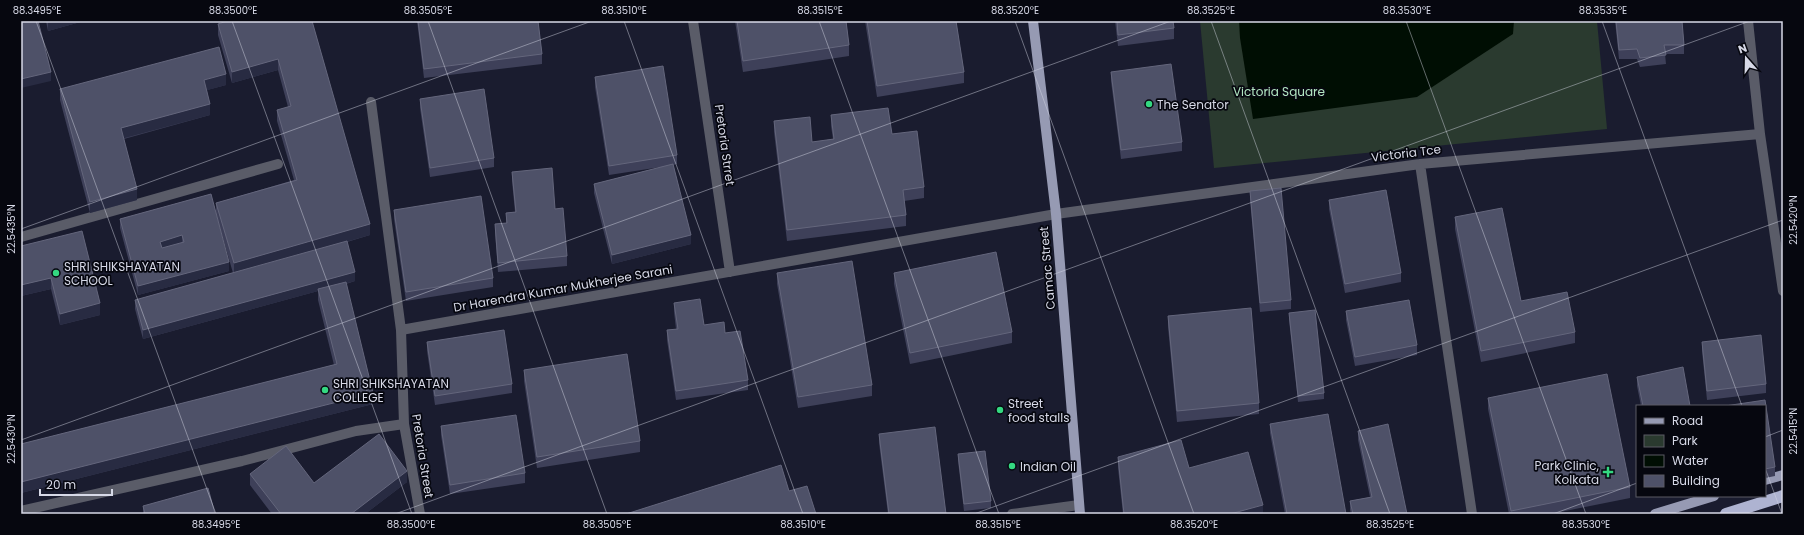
<svg xmlns="http://www.w3.org/2000/svg" width="1804" height="535" font-family="Poppins,sans-serif">
  <style>
    .green { fill: #2a3a2f }
    .water { fill: #000e03 }
    .lines { fill: none; stroke-linecap: round; stroke-linejoin: round }
    .minor { stroke: #5a5c68; stroke-width: 10 }
    .major { stroke: #969ab3; stroke-width: 10 }
    .highway { stroke: #aeb3d1; stroke-width: 12 }
    .wall { fill: #3e4059 }
    .shaded-wall { fill: #282b42 }
    .building { fill: #4e5168; stroke: #64667c; fill-rule: evenodd }
    .ticks { fill: none; stroke: #d7d9e7; stroke-width: 1; stroke-opacity: 0.45 }
    .poi-dot { fill: #34d881; stroke: #06070f; stroke-width: 1.5 }
    .labels { text-anchor: middle; dominant-baseline: central; stroke-width: 3.5; stroke-linejoin: round; paint-order: stroke }
    .park-label { font-size: 12px; fill: #b2e6c2; stroke: #06070f }
    .poi-label { font-size: 12px; fill: #d7d9e7; stroke: #06070f; text-anchor: start }
    .street-label { font-size: 12px; fill: #d7d9e7; stroke: #06070f }
    .neatline { fill: none; stroke: #d7d9e7; stroke-width: 1.5 }
    .ticks-label { font-size: 10px; text-anchor: middle; fill: #d7d9e7 }
  </style>
  <rect width="100%" height="100%" fill="#1a1c2f"/>
  <path class="green" d="M1200,21H1597L1607,129L1214,168Z"/>
  <path class="water" d="M1239,21H1514L1513,34L1417,97L1253,119L1240,38Z"/>
  <g class="lines">
    <path class="minor" d="M693,21L730,272
      M1748,21L1760,134L1783,291
      M371,102L401,330L404,424L420,514
      M1420,164L1472,514
      M21,237L278,164
      M401,330L1056,214L1420,164L1760,134
      M21,511L242,461L356,431L404,424
      M1012,514L1079,505"/>
    <path class="major" d="M1033,21L1056,214L1080,514
      M1765,480L1783,475
      M1655,514L1714,496"/>
    <path class="highway" d="M1726,514L1783,496"/>
  </g>
  <path class="wall" d="M46,21H84L48,31Z
    M312,21L370,235L347,242L355,281L346,284L373,404L21,493V444L334,365L318,300V291L143,339L135,309V300L233,273L216,214V203L294,180L277,121V110L288,107L278,70L232,83L218,35V24Z
    M417,21H538L542,54V64L424,78Z
    M735,21H846L849,45V56L743,72Z
    M865,21H956L964,72V83L877,97Z
    M1115,21H1173L1174,28V39L1118,46Z
    M1615,21H1682L1684,45V54H1665L1666,64L1640,67L1637,59H1619Z
    M1781,21H1783V30Z
    M1111,72L1182,142V151L1121,159L1111,81Z
    M595,77L677,155V164L673,165L691,244L612,264L594,193V184L661,167L609,175L595,87Z
    M226,85L207,90L210,115L124,139L137,200L90,213L60,100V89Z
    M420,99L494,158V167L430,177L420,108Z
    M831,115L892,134L924,187V198L904,201L906,215V226L787,241L774,132V121L812,142L833,139L831,126Z
    M512,172L555,209L567,256V266L498,272L495,233V224L506,223V213L515,212L512,181Z
    M1250,191L1291,300V309L1260,312L1250,200Z
    M211,194L229,271L138,295L120,228V219Z
    M1329,200L1401,273V282L1345,293L1329,209Z
    M394,210L493,278V287L406,301L394,219Z
    M1455,217L1521,301L1575,332V343L1481,362L1455,229Z
    M21,246L100,315L60,325L51,289L21,296Z
    M777,273L872,385V396L798,408L777,284Z
    M894,273L1012,332V343L910,364L894,284Z
    M674,303L704,325L725,333L748,380V390L676,400L667,340V330L676,329L674,312Z
    M1346,311L1417,345V355L1355,366L1346,320Z
    M1289,313L1324,393V399L1298,402L1289,320Z
    M1168,316L1259,403V414L1177,422L1168,327Z
    M427,342L512,384V393L435,405L427,351Z
    M1702,342L1766,384V393L1707,400L1702,351Z
    M524,370L640,441V452L537,468L524,381Z
    M1637,377L1690,406H1641L1637,386Z
    M1488,398L1630,487V498L1550,514H1509L1488,409Z
    M1765,406L1775,467V476L1765,478Z
    M1270,424L1346,514H1285L1270,433Z
    M441,426L525,473V483L450,494L441,435Z
    M1358,431L1407,514H1351L1350,510V501L1370,497L1358,440Z
    M879,434L946,514H888L879,443Z
    M958,454L991,501V508L964,511L958,461Z
    M1118,457L1263,514H1123L1118,468Z
    M250,474L314,483L407,482L365,514H272L250,485Z
    M143,506L215,514H143Z"/>
  <path class="shaded-wall" d="M48,21H84L48,31Z
    M278,59V70L232,83V72Z
    M51,72V81L21,88V79Z
    M226,74V85L204,91V80Z
    M210,104V115L121,139V128Z
    M137,189V200L90,213V202Z
    M370,224V235L234,274V263Z
    M182,235V244L160,251V242Z
    M691,235V244L612,264V255Z
    M229,262V271L138,295V286Z
    M355,272V281L319,291L318,289V291L143,339V330Z
    M51,278V289L21,296V285Z
    M100,303V315L60,325V314Z
    M373,393V404L21,493V482Z
    M407,471V482L365,514H351Z
    M1263,505V514H1230Z"/>
  <path class="building" d="M21,21H38L51,72L21,79Z
    M227,21H312L370,224L234,263L216,203L297,180L277,110L291,106L278,59L232,72L218,24Z
    M418,21H538L542,54L424,69Z
    M737,21H846L849,45L743,61Z
    M867,21H956L964,72L877,86Z
    M1117,21H1173L1174,28L1118,35Z
    M1616,21H1682L1684,45H1664L1666,55L1640,58L1637,49L1619,50Z
    M219,47L226,74L204,80L210,104L121,128L137,189L90,202L60,89Z
    M1171,64L1182,142L1121,150L1111,72Z
    M663,66L677,155L609,166L595,77Z
    M484,89L494,158L430,168L420,99Z
    M888,108L892,134L917,131L924,187L903,190L906,215L787,230L774,121L810,117L812,142L834,139L831,115Z
    M673,164L691,235L612,255L594,184Z
    M552,168L555,209L563,208L567,256L498,263L495,224L507,223L506,213L516,212L512,172Z
    M1281,188L1291,300L1260,303L1250,191Z
    M1386,190L1401,273L1345,284L1329,200Z
    M211,194L229,262L138,286L120,219ZM182,235L184,242L162,248L160,242Z
    M481,196L493,278L406,292L394,210Z
    M1502,208L1521,301L1567,292L1575,332L1481,351L1455,217Z
    M82,231L100,303L60,314L51,278L21,285V246Z
    M347,241L355,272L143,330L135,300Z
    M996,252L1012,332L910,353L894,273Z
    M852,261L872,385L798,397L777,273Z
    M346,282L373,393L21,482V444L337,364L318,289Z
    M700,299L704,325L724,322L725,333L740,331L748,380L676,391L667,330L678,329L674,303Z
    M1409,300L1417,345L1355,357L1346,311Z
    M1251,308L1259,403L1177,411L1168,316Z
    M1315,310L1324,393L1298,396L1289,313Z
    M504,330L512,384L435,396L427,342Z
    M1761,335L1766,384L1707,391L1702,342Z
    M627,354L640,441L537,457L524,370Z
    M1683,367L1690,406H1643L1637,377Z
    M1607,374L1630,487L1511,511L1488,398Z
    M1765,400L1775,467L1765,469V406H1725Z
    M1328,414L1346,514H1287L1270,424Z
    M516,415L525,473L450,485L441,426Z
    M1388,424L1407,514H1353L1350,501L1372,497L1358,431Z
    M935,427L946,514H889L879,434Z
    M379,434L407,471L351,514H281L250,474L286,446L314,483Z
    M1181,440L1189,468L1248,452L1263,505L1230,514H1124L1118,457Z
    M985,451L991,501L964,504L958,454Z
    M781,465L789,491L807,486L816,514H626Z
    M208,488L215,514H145L143,506Z"/>
  <path class="ticks" d="M36,21L216,514M232,21L412,514M428,21L607,514M624,21L803,514M819,21L999,514M1015,21L1194,514M1211,21L1390,514M1406,21L1586,514M1602,21L1742,406M21,229L592,21M1765,437L1783,430M21,440L1171,21M1765,468L1782,514M395,514L1750,21M974,514L1783,220M1553,514L1637,483"/>
  <g class="poi-dot">
    <circle cx="1149" cy="104" r="4"/>
    <circle cx="56" cy="273" r="4"/>
    <circle cx="325" cy="390" r="4"/>
    <circle cx="1000" cy="410" r="4"/>
    <circle cx="1012" cy="466" r="4"/>
    <path d="M1606 466h4v4h4v4h-4v4h-4v-4h-4v-4h4z"/>
  </g>
  <g class="labels">
    <g class="park-label">
      <text x="1279" y="91">Victoria Square</text>
    </g>
    <g class="poi-label">
      <text x="1157" y="104">The Senator</text>
      <text x="64" y="266">SHRI SHIKSHAYATAN<tspan x="64" dy="14">SCHOOL</tspan></text>
      <text x="333" y="383">SHRI SHIKSHAYATAN<tspan x="333" dy="14">COLLEGE</tspan></text>
      <text x="1008" y="403">Street<tspan x="1008" dy="14">food stalls</tspan></text>
      <text x="1599" y="465" text-anchor="end">Park Clinic,<tspan x="1599" dy="14">Kolkata</tspan></text>
      <text x="1020" y="466">Indian Oil</text>
    </g>
    <g class="street-label">
      <text transform="translate(725 145) rotate(82)">Pretoria Strret</text>
      <text transform="translate(1406 153) rotate(-7)">Victoria Tce</text>
      <text transform="translate(1047 268) rotate(-95)">Camac Street</text>
      <text transform="translate(563 288) rotate(-10)">Dr Harendra Kumar Mukherjee Sarani</text>
      <text transform="translate(423 456) rotate(81)">Pretoria Street</text>
    </g>
  </g>
  <rect width="1804" height="535" fill="none" stroke="#06070f" stroke-width="44"/>
  <rect x="1636" y="405" width="130" height="92" fill="#06070f" stroke="#5a5b65"/>
  <rect x="1644" y="418" width="20" height="6" fill="#969ab3" stroke="#5a5b65"/>
  <text x="1672" y="425" font-size="12" fill="#d7d9e7">Road</text>
  <rect x="1644" y="435" width="20" height="12" fill="#2a3a2f" stroke="#5a5b65"/>
  <text x="1672" y="445" font-size="12" fill="#d7d9e7">Park</text>
  <rect x="1644" y="455" width="20" height="12" fill="#000e03" stroke="#5a5b65"/>
  <text x="1672" y="465" font-size="12" fill="#d7d9e7">Water</text>
  <rect x="1644" y="475" width="20" height="12" fill="#4e5168" stroke="#5a5b65"/>
  <text x="1672" y="485" font-size="12" fill="#d7d9e7">Building</text>
  <g transform="translate(1746 58) rotate(340)" stroke="#06070f" stroke-width="3" paint-order="stroke">
  <path d="M0-3L7 15L0 10L-7 15Z" fill="#d7d9e7"/>
  <text y="-6" font-size="11" font-weight="bold" text-anchor="middle" fill="#d7d9e7">N</text>
  </g>
  <path d="M40 489v6h72v-6" fill="none" stroke="#d7d9e7" stroke-width="2"/>
  <text x="46" y="489" font-size="12" fill="#d7d9e7" stroke="#06070f" stroke-width="3" paint-order="stroke">20 m</text>
  <rect x="22" y="22" width="1760" height="491" class="neatline"/>
  <g class="ticks-label">
    <text x="37" y="14">88.3495°E</text>
    <text x="233" y="14">88.3500°E</text>
    <text x="428" y="14">88.3505°E</text>
    <text x="624" y="14">88.3510°E</text>
    <text x="820" y="14">88.3515°E</text>
    <text x="1015" y="14">88.3520°E</text>
    <text x="1211" y="14">88.3525°E</text>
    <text x="1407" y="14">88.3530°E</text>
    <text x="1603" y="14">88.3535°E</text>
    <text transform="translate(1793 220) rotate(-90)" y="4">22.5420°N</text>
    <text transform="translate(11 229) rotate(-90)" y="4">22.5435°N</text>
    <text transform="translate(1793 431) rotate(-90)" y="4">22.5415°N</text>
    <text transform="translate(11 439) rotate(-90)" y="4">22.5430°N</text>
    <text x="216" y="528">88.3495°E</text>
    <text x="411" y="528">88.3500°E</text>
    <text x="607" y="528">88.3505°E</text>
    <text x="803" y="528">88.3510°E</text>
    <text x="998" y="528">88.3515°E</text>
    <text x="1194" y="528">88.3520°E</text>
    <text x="1390" y="528">88.3525°E</text>
    <text x="1586" y="528">88.3530°E</text>
  </g>
</svg>
